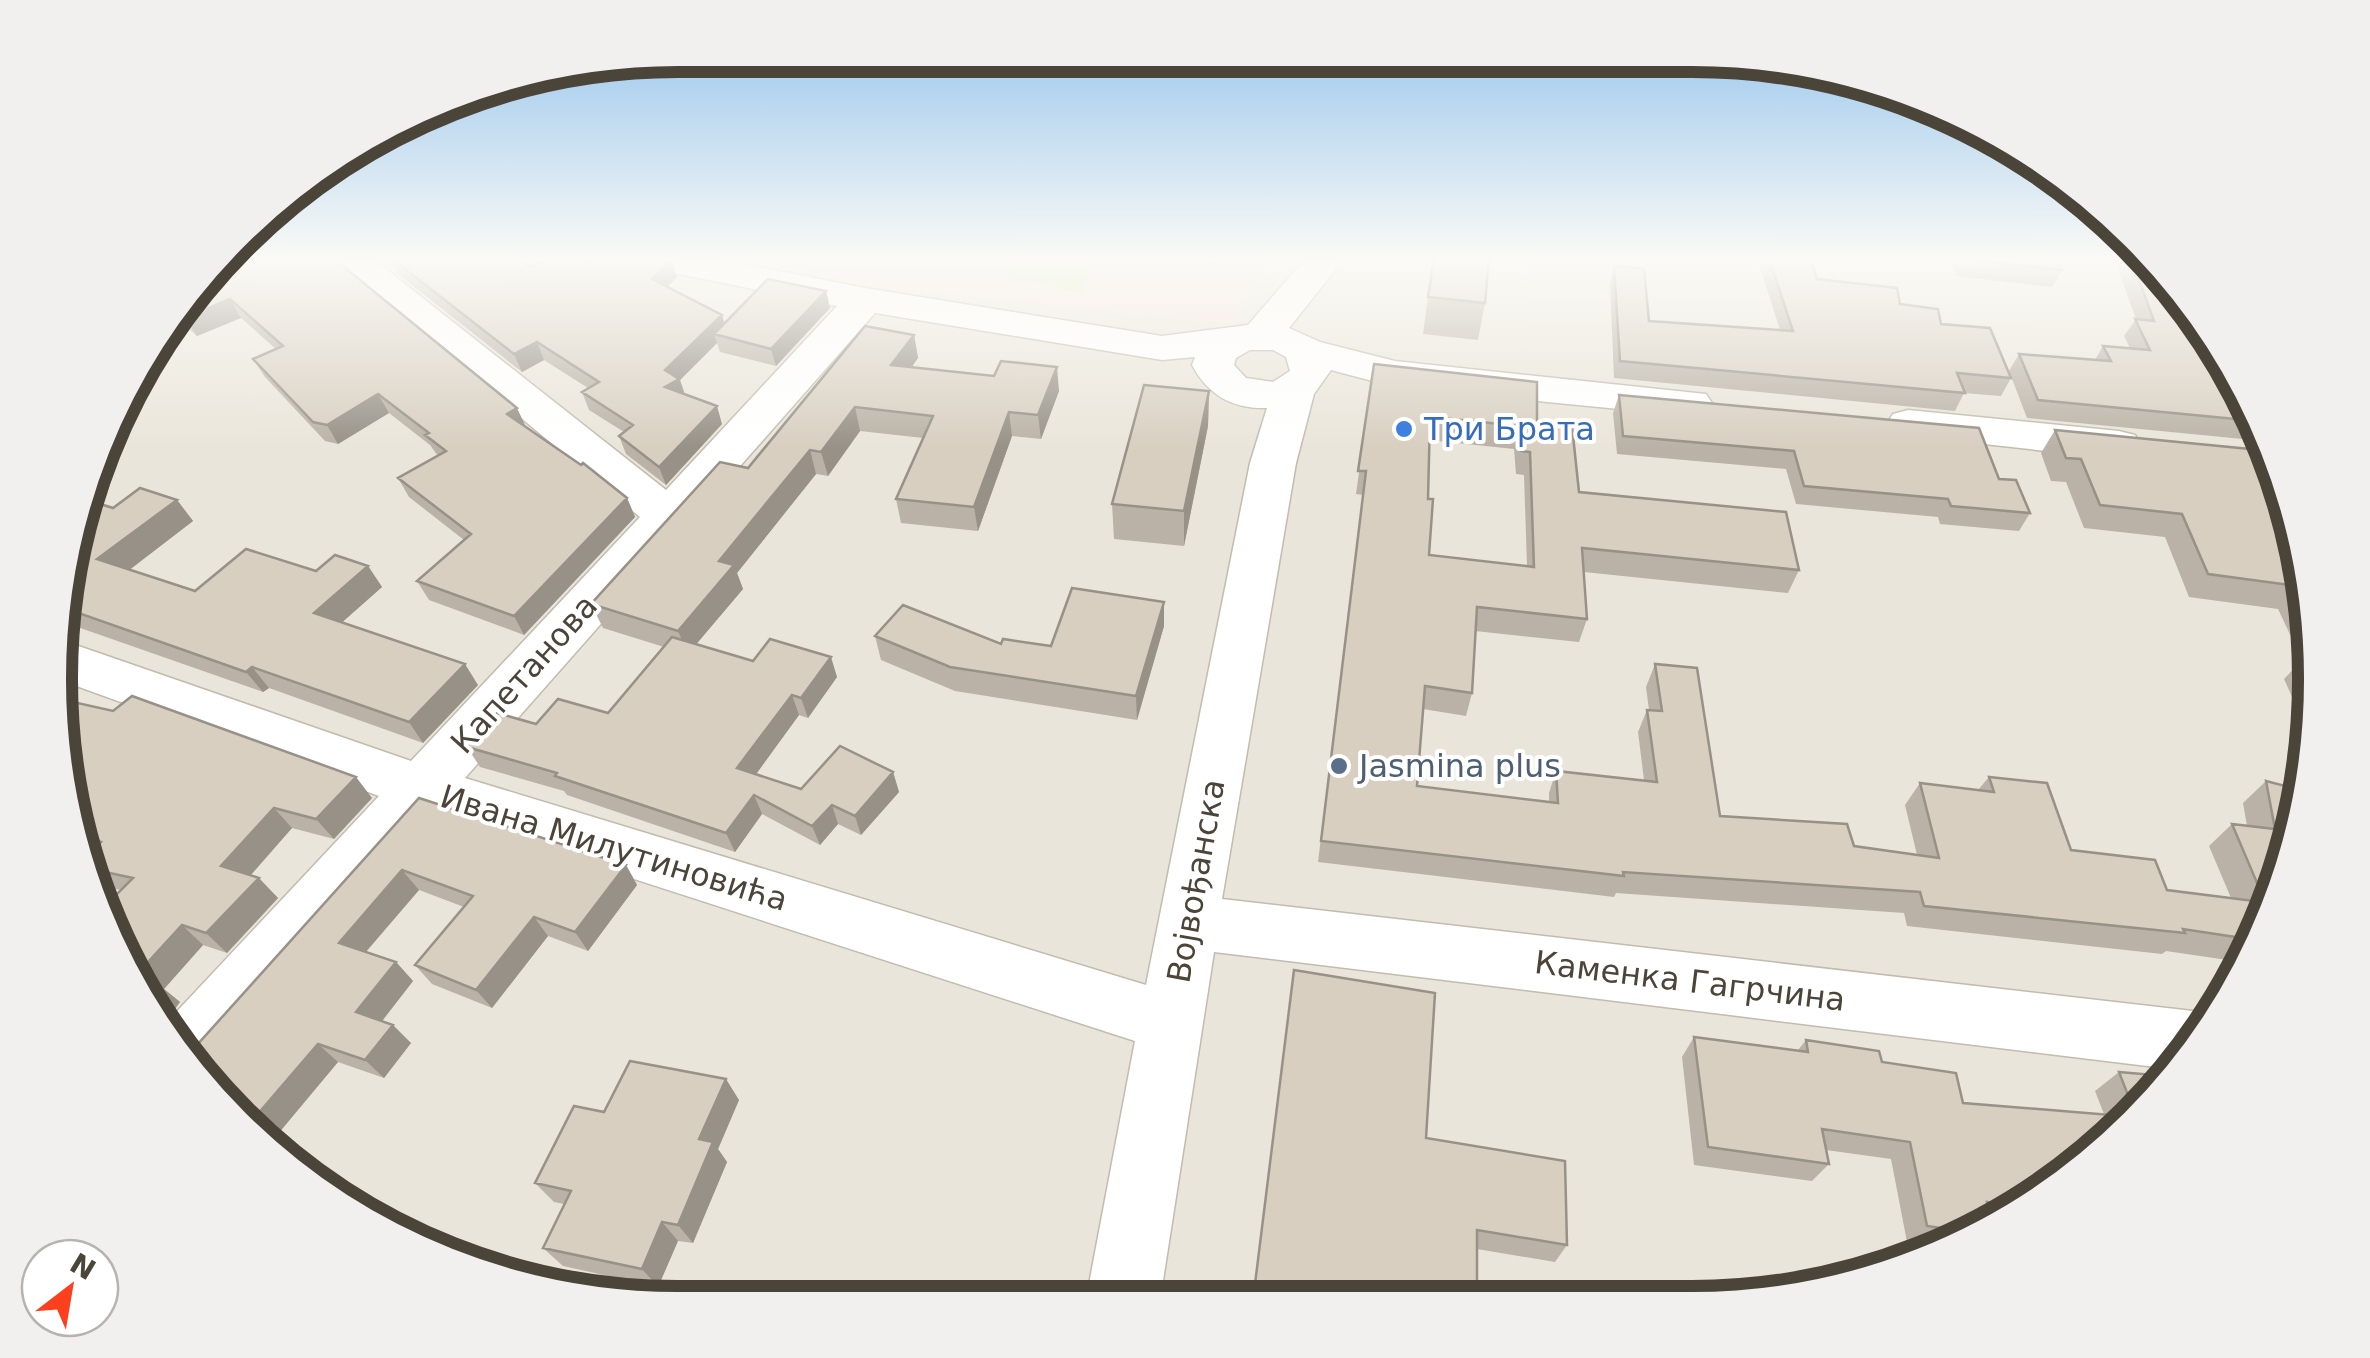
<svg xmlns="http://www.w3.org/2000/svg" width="2370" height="1358" font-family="'DejaVu Sans',sans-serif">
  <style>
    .residential { fill: #eae5da }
    .medical { fill: #f6e3e0 }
    .green { fill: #d2eab5 }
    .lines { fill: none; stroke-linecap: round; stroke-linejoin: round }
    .minor-casing { stroke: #c2bbae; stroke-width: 3 }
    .minor { fill: #fff; fill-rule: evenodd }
    .wall { fill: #bab2a6; fill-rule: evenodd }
    .shaded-wall { fill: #979187 }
    .building { fill: #d8cfc1; stroke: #979187; stroke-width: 2.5; fill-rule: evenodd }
    .shop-dot { fill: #3f7fe0; stroke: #fff; stroke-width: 4 }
    .service-dot { fill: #5c6f8a; stroke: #fff; stroke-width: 4 }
    .labels { text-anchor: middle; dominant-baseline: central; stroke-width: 8; stroke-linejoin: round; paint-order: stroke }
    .shop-label { font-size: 32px; fill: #366cbe; stroke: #fff; text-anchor: start }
    .street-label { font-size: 32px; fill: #4b4439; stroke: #fff }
    .service-label { font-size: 32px; fill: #4e5e75; stroke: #fff; text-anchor: start }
    .rim { fill: none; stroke: #4b4439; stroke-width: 12 }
  </style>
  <rect width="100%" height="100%" fill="#f6f3ec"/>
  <path class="residential" d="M230,258H742L865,285L1236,324L1257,258H2139L2186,300L2294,518L2310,761L2231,991L2133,1120L2037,1198L1892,1270L1772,1298L639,1302L517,1282L367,1219L209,1090L102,917L56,719L76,517L160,332Z"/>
  <path class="medical" d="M742,258H1257L1236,325L865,285Z"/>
  <path class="green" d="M1017,258H1097L1082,293L1008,278Z"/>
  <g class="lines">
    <defs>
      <path id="minor" d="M329,258H372L666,490L837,306L654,269L641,266L635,258H712L865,288L1162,336L1248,325L1306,258H1336L1340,264L1289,328L1320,342L1395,361L1706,394L1712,403L1706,412L1691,416L1395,387L1331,370L1314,394L1296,463L1222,899L2193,1011L2211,1018L2172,1069L1214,952L1160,1300H1086L1135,1041L433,814L207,1072L200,1074L167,1022L379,796L60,680L64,641L411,761L640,517ZM875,313L1162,360L1195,357L1192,365C1208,395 1232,409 1267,408L1250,463L1146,985L465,778ZM1250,350H1273L1286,357L1290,371L1273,382L1246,378L1234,365L1236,358Z
        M1908,410L2119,431L2135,435L2141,445L2135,455L2119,459L1893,434L1886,424L1893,414Z"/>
    </defs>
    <use href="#minor" class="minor-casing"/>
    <use href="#minor" class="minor"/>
  </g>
  <path class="wall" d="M230,258L526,427L627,498L635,517L524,635L429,600L417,581L464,540L409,497L398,478L438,456L430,445L389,413L338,444L325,441L265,377L253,359L276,349L241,318L197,336L175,317Z
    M390,258L531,267L671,260L677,277L667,287L724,323L826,291L830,308L776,366L720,352L717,343L680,380L685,394L722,424L666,485L626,454L619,436L624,432L589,410L582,392L588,388L544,360L522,372L398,274Z
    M1159,258H1213L1211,265L1159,261Z
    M1433,258L1485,303L1478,340L1423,334Z
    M1495,258H1521V261Z
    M1757,258H1810L1817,279L1900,304L1941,324L2011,378L2001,396L1964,393L1955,411L1614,378L1610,283L1614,266L1649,321L1780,330Z
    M1950,258H2055L2062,270L2052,287L1956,276Z
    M2114,258H2139L2186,300L2254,438L2253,440L2027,418L2009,371L2019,354L2095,360L2103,346L2130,348L2124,336L2136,319Z
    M914,335L918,358L911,368L1059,391L1041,439L1012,436L978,531L901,523L896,499L923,438L860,431L828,476L816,474L737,573L743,589L696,644L753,661L837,677L808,718L799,715L756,774L801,789L893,772L899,792L861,835L838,824L820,845L762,814L735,852L567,795L564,791L480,767L467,747L536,724L608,713L664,647L603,628L591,604L748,468Z
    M1374,364L1537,423L1579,492L1799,570L1788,593L1584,572L1587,619L1579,642L1475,631L1472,693L1466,716L1423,709L1417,786L1549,802V793L1556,771L1644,780L1638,732L1647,710H1649L1646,687L1655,664L1720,816L1854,846L1917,855L1905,805L1920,783L1978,790L1989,777L2071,850L2167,890L2231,898L2209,846L2232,824L2247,826L2243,803L2266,781L2300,790L2241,962L2166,951L2162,954L1907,926L1904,913L1616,893L1614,897L1318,862L1363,495L1356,494ZM1429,440L1514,449L1516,474L1524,475L1527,566L1429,555Z
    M1209,391L1208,426L1184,546L1114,539L1112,504Z
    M1619,395L1999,479L2030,513L2019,531L1940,524L1938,517L1796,504L1786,469L1617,454L1613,413Z
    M2055,430L2294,518L2308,732L2284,679L2302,660L2278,609L2189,597L2165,537L2084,528L2066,482L2051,481L2041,453Z
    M177,500L193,521L129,570L195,591L316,571L368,566L382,587L342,622L478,685L423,743L269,688L263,692L66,623L76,517L113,508Z
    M1164,602V626L1137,720L955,691L881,660L875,636L1001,644L1051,646Z
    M56,719L372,798L334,839L292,828L251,875L278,898L227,953L203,945L164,989L180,1002L166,1021L103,918L115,906L110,901L121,890L102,886L93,878L88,856L91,853L87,851Z
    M419,798L626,865L637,885L588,951L548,936L492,1008L432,984L415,965L464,907L419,890L366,952L396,962L413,981L382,1021L411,1043L384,1078L338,1062L272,1141Z
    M1694,1037L1798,1050L1806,1040L1882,1062L1963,1103L2104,1114L2095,1091L2119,1072L2166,1076L2133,1120L2037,1198L1938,1247L1907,1242L1891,1159L1826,1150L1829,1164L1812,1181L1694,1165L1682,1057Z
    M739,1100L718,1149L727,1162L693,1243L678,1241L658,1287L563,1266L543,1248L564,1204L554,1202L535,1183L604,1112Z
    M1426,1138L1567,1245L1555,1262L1477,1249Z"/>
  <path class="shaded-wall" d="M671,260L677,277L658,296L652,279Z
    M826,291L830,308L776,366L771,349Z
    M230,299L241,318L197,336L185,318Z
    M722,315L727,332L714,334L717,343L680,380L685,396L665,387V370Z
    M914,335L918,358L896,389L891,365Z
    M537,342L544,360L522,372L514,354Z
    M1057,367L1059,391L1041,439L1038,415Z
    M1209,391L1208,426L1184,546V511Z
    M378,394L389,413L338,444L327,425Z
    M717,406L722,424L666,485L659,467Z
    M855,407L860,431L828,476L821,452Z
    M517,408L526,427L507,414Z
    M1009,412L1012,436L978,531L974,507Z
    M810,450L816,474L737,573L743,589L688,654L678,631L719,561Z
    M627,498L635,517L524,635L514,616Z
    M177,500L193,521L115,581L97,559Z
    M368,566L382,587L329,634L314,613Z
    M1164,602V626L1137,720L1136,696Z
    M831,657L837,677L808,718L801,698Z
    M465,664L478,685L423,743L409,722Z
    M252,667L269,688L263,692L246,672Z
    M792,695L799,715L746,788L737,768Z
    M893,772L899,792L861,835L855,816Z
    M356,777L372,798L334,839L316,819Z
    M754,795L762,814L735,852L726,833Z
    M832,805L838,824L820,845L812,826Z
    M274,808L292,828L241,886L221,866Z
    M626,865L637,885L588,951L575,932Z
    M402,870L419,890L357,962L339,943Z
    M259,878L278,898L227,953L206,933Z
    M534,917L548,936L492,1008L476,990Z
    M182,925L203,945L164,989L180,1002L166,1021L137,974Z
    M396,962L413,981L375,1030L356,1012Z
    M393,1025L411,1043L384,1078L365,1060Z
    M318,1044L338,1062L272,1141L250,1123Z
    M726,1079L739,1100L718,1149L727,1162L693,1243L678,1225L699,1139Z
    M662,1222L678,1241L658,1287L642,1269Z"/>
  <path class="building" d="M230,258H333L517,408L507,414L581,465L583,463L627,498L514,616L417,581L471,534L398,478L446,451L425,435L429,433L378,394L327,425L313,422L253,359L283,346L230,299L185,318L179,312Z
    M391,258H515L531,267L551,258H582L592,264L598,258H664L671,260L652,279L722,315L665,370L679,379L665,387L717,406L659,467L619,436L633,425L582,392L599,382L537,342L514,354Z
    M1434,258H1489L1485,303L1428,297Z
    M1769,258H1810L1817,279L1897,288L1900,304L1938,309L1941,324L1990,328L2011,378L1957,373L1965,393L1620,361L1614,266L1644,269L1649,321L1793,331Z
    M1964,258H2055L2062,270L1964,259Z
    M2131,258H2139L2186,300L2246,420L2038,400L2019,354L2111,361L2103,346L2150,350L2135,319L2154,321Z
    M768,279L826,291L771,349L714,334Z
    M865,326L914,335L891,365L994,376L1001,361L1057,367L1038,415L1009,412L974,507L896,499L933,416L855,407L821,452L810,450L719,561L734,565L678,631L591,604L720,462L748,468Z
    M1374,364L1537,382V423L1572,426L1579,492L1786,512L1799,570L1582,548L1587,619L1477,607L1472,693L1425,686L1417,786L1558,803L1556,771L1657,782L1647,710L1662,711L1655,664L1697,668L1720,816L1847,824L1854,846L1939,858L1920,783L1994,792L1989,777L2047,783L2071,850L2155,860L2167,890L2262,902L2249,939L2183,929L2185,933L1924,906L1920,892L1623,872L1624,876L1321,841L1366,471H1358ZM1430,417L1520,426L1521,451L1530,452L1534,567L1429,555L1433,499H1428Z
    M1144,385L1209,391L1184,511L1112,504Z
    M1619,395L1979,428L1999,479L2016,480L2030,513L1951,506L1948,499L1804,486L1794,451L1623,436Z
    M2055,430L2260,450L2294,518L2298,586L2208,574L2182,514L2100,505L2081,459L2066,458Z
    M140,488L177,500L97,559L195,591L246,549L316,571L335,555L368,566L314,613L465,664L409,722L252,667L246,672L67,609L76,517L85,499L113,508Z
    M1072,588L1164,602L1136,696L950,667L875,636L903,605L1001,644L1003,639L1051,646Z
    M672,637L753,661L770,639L831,657L801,698L792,695L737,768L801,789L840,746L893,772L855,816L832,805L812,826L754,795L726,833L555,776L557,773L467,747L497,713L536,724L558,699L608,713Z
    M132,696L356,777L316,819L274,808L221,866L259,878L206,933L182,925L137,974L103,918L117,904L110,901L133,878L91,869L88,856L101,842L84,837L56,719L57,712L69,701L113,711Z
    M2266,781L2300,790L2263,897L2232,824L2275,829Z
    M419,798L626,865L575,932L534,917L476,990L415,965L473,896L402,870L339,943L396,962L356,1012L393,1025L365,1060L318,1044L250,1123L209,1090L188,1055Z
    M1294,970L1435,993L1426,1138L1565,1161L1567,1245L1477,1230V1299L1253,1300Z
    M139,976L157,984L150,994Z
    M1694,1037L1808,1052L1806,1040L1879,1051L1882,1062L1956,1073L1963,1103L2135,1117L2037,1198L2022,1206L1987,1202L1991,1221L1968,1232L1927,1226L1910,1142L1822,1129L1829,1164L1708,1147Z
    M630,1061L726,1079L699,1139L713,1142L678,1225L662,1222L642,1269L543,1248L571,1191L535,1183L574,1106L604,1112Z
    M2119,1072L2166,1076L2136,1116Z"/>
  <linearGradient id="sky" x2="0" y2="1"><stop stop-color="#8fc1ec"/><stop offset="0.58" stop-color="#fbfaf6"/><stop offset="1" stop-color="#fbfaf6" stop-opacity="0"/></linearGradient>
  <rect width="2370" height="448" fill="url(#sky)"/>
  <circle class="shop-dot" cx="1404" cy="429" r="10"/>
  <circle class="service-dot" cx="1339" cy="766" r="10"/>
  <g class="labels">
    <g class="shop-label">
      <text x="1424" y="429">Три Брата</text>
    </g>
    <g class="street-label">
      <text transform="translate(524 674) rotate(-48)">Капетанова</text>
      <text transform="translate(614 848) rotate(17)">Ивана Милутиновића</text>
      <text transform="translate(1196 881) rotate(-80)">Војвођанска</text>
      <text transform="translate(1690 981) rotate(7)">Каменка Гагрчина</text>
    </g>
    <g class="service-label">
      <text x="1359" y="766">Jasmina plus</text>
    </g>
  </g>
  <path d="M0 0H2370V1358H0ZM678 72H1692A606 606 0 0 1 2298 678V680A606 606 0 0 1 1692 1286H678A606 606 0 0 1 72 680V678A606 606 0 0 1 678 72Z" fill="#f1f0ef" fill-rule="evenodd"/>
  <path class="rim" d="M678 72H1692A606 606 0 0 1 2298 678V680A606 606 0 0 1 1692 1286H678A606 606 0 0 1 72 680V678A606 606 0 0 1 678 72Z"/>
  <g transform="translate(70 1288) rotate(31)"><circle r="48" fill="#ffffff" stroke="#b7b4b0" stroke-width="2.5"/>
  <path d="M0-8L18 38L0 25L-18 38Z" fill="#fc3f1d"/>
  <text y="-15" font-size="28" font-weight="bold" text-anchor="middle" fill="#4b4439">N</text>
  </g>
</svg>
